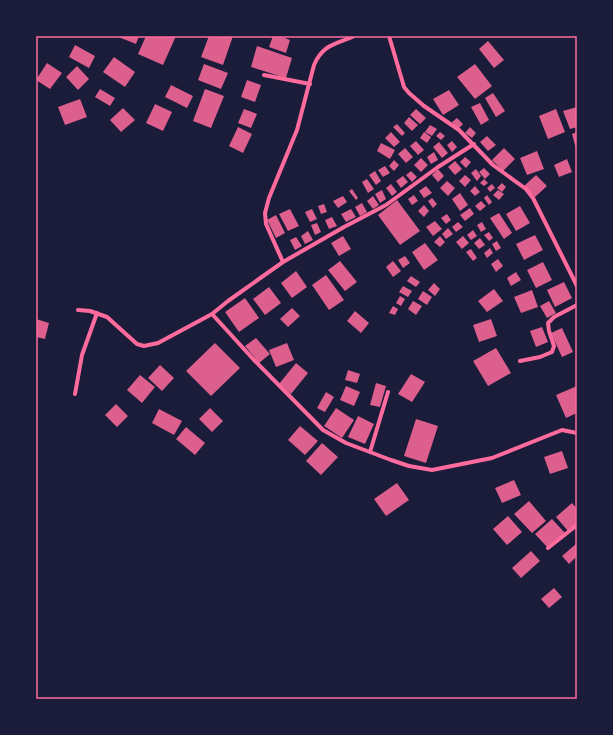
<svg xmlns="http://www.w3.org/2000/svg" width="613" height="735" font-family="'IBM Plex Serif',serif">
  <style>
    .building { fill: #dd5f8e }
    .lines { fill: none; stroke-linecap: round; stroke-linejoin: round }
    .minor { stroke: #ff6b9d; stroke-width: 4 }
    .neatline { fill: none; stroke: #ff6b9d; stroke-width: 1.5 }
  </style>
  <rect width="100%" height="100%" fill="#1b1b3a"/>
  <path class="building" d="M116,36H139L136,44Z
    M146,36H176L163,65L138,54Z
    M209,36H233L223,65L201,57Z
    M273,36H280L290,40L286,53L269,47Z
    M488,41L504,60L494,68L479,49Z
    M75,45L95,56L89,68L69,57Z
    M257,46L292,58L286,78L251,67Z
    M114,57L135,72L125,87L103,72Z
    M47,63L62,73L50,89L36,80Z
    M204,64L228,73L221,89L198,80Z
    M475,64L492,86L475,99L457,77Z
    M77,66L89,79L78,90L66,77Z
    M247,80L261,85L255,102L241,97Z
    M171,85L193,96L187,108L165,97Z
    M100,89L115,98L110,106L95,97Z
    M205,89L224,96L211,128L193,121Z
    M449,90L459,105L443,115L433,99Z
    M493,93L505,111L496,117L485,98Z
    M80,99L87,117L65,125L58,107Z
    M480,103L489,120L481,125L471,107Z
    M155,104L172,112L163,131L146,123Z
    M577,107V127L570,129L563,111Z
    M123,108L135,120L121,132L110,120Z
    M244,109L257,114L251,128L238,123Z
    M416,109L426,118L420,124L410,115Z
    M556,109L565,132L548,139L539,116Z
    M409,117L418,125L412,131L404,123Z
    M457,118L463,124L458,129L452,122Z
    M397,124L405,133L402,136L393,127Z
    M430,125L437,129L432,136L425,132Z
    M238,127L252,134L243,153L229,146Z
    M470,127L476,133L472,138L465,133Z
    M391,132L400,142L394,147L385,138Z
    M424,132L431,137L427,143L420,138Z
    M440,132L445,136L441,140L436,136Z
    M577,132V152L572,134Z
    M487,136L496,145L488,151L480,142Z
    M416,141L424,150L418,155L410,146Z
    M452,141L457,147L452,152L447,145Z
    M439,142L448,153L442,158L433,147Z
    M381,143L395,150L390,159L377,151Z
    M405,148L413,157L406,163L398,154Z
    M504,148L515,159L503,171L492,160Z
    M537,151L544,169L527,175L520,158Z
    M434,152L438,160L431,164L427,157Z
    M465,157L471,162L466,168L460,162Z
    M421,158L428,165L421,172L414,165Z
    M567,159L572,172L559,177L554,165Z
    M394,160L399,165L394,171L389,166Z
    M455,161L462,169L455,175L448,167Z
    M385,166L390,173L383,177L378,170Z
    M484,168L490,174L485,179L479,172Z
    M438,169L444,176L438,182L432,175Z
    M476,169L481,176L477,181L471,173Z
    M375,171L381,181L376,185L369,175Z
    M411,171L417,177L412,182L406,175Z
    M465,175L471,180L465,187L459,181Z
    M536,175L547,186L535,197L524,186Z
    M403,176L408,182L401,188L396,181Z
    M367,179L374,189L368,193L362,182Z
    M484,179L488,183L484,186L480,183Z
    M447,181L455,188L448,196L440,188Z
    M502,183L506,187L502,192L497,188Z
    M391,184L397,192L392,196L386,188Z
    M492,184L495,188L490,192L487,188Z
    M426,186L432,193L424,198L419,191Z
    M475,186L480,192L475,196L470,191Z
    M352,189L358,198L356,200L349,191Z
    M382,190L386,199L380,203L375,194Z
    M498,190L504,194L499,200L493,195Z
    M460,193L468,205L460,211L452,199Z
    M414,195L418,201L412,205L408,199Z
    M487,195L492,202L489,205L484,198Z
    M343,196L347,202L338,208L333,201Z
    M373,196L379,205L373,209L367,201Z
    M432,198L437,204L433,208L428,201Z
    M397,200L420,231L400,245L378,215Z
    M481,201L486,206L480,211L475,206Z
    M362,203L367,212L360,216L355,207Z
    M324,204L327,212L321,214L318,206Z
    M424,205L429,211L424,217L418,211Z
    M520,206L530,223L516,231L506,214Z
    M470,208L474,214L465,221L460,215Z
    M290,209L299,226L288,231L279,214Z
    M312,209L317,219L310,222L305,212Z
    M351,209L356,217L346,222L341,214Z
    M499,213L512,233L504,239L490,218Z
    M447,214L451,220L446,224L441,218Z
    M276,215L285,233L276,238L267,220Z
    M332,217L337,226L329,229L325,220Z
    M435,221L442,229L433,236L426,227Z
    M458,222L463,227L456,232L452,227Z
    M482,222L486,229L481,232L477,225Z
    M317,223L321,232L315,235L311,225Z
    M448,228L453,234L446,239L442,234Z
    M473,230L477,236L471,240L467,235Z
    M308,231L313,240L305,244L301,236Z
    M489,232L493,238L489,241L484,235Z
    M535,235L543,250L524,260L516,244Z
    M343,236L351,249L339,256L331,243Z
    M440,236L445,242L440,247L434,242Z
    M463,236L469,243L462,249L456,242Z
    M296,237L302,246L295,250L290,240Z
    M480,238L485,245L479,249L474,243Z
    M497,241L501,248L496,251L492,244Z
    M425,243L438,260L424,270L412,252Z
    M490,248L493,253L487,258L484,253Z
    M471,249L477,258L473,261L466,252Z
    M405,256L410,263L403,268L398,260Z
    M498,259L503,266L496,272L491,264Z
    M340,261L357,282L345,291L328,270Z
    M393,261L401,271L393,277L386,267Z
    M543,262L552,280L536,288L527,270Z
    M296,271L307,287L292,298L281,283Z
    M516,272L521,280L511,286L507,278Z
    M326,275L344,300L329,310L312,285Z
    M411,276L420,282L416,287L407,281Z
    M564,282L572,298L555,307L547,290Z
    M434,283L440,289L435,296L428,290Z
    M403,286L412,291L408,297L399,292Z
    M269,287L281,303L265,315L253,299Z
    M494,289L503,301L487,312L478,301Z
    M532,290L538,307L521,313L514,297Z
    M423,291L432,297L427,305L418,299Z
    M400,296L405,299L401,306L396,303Z
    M245,298L259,318L239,332L225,312Z
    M413,301L422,306L416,315L408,309Z
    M549,301L556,313L547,318L540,306Z
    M393,306L398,309L395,315L389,313Z
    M292,308L300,316L288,327L280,319Z
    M355,311L369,323L361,333L347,321Z
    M36,319L49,323L45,339L36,337Z
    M491,319L497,336L479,342L473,325Z
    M542,327L548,342L536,347L530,331Z
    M562,328L573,352L562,357L551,333Z
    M256,338L270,354L259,363L245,346Z
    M215,343L240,368L211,396L186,371Z
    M287,343L294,360L276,367L269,350Z
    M496,348L511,373L488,386L473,361Z
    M296,363L308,373L291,394L279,384Z
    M160,365L174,378L162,391L148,378Z
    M348,370L360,374L357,383L345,380Z
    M411,374L425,382L412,402L398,394Z
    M140,375L155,387L142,403L127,390Z
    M376,383L386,386L380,407L370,405Z
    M346,386L360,392L354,406L340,400Z
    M577,386V413L566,418L556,395Z
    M326,392L334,397L325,412L317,408Z
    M116,404L128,416L117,427L105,415Z
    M210,408L223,421L212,432L199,419Z
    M336,408L354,420L342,438L324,426Z
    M159,409L182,421L174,435L152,423Z
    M358,416L374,424L365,444L348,437Z
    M416,419L438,426L426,463L404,456Z
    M300,426L318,441L305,455L288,440Z
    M186,427L205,443L195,455L176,439Z
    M322,443L338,457L321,475L306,461Z
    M562,451L568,468L550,474L544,457Z
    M514,480L521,495L502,503L495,488Z
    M397,483L409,500L386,516L374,499Z
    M529,501L546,521L532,533L514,514Z
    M572,503L577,509V523L568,531L556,517Z
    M508,516L522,532L507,545L493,529Z
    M552,519L565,533L548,548L535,534Z
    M576,544L577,546V556L569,564L562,556Z
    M531,551L540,561L521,578L512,568Z
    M554,588L562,597L549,608L541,599Z"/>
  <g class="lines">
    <path class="minor" d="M389,36L402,80L404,87L409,93L424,106L459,130L493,165L526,189L533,198L577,286
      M264,75L310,84
      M283,262L266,224L265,213L269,198L297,130L314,65C323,44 335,45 354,36
      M78,310L90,311L107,317L137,344L144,346L158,343L212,314L228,301L283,262L344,227L386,205L438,167L474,144
      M212,314L254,360L323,430L346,443L391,460L409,466L432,470L492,458L562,430L577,433
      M520,361L540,357L552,352L554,346L549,331L548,323L554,317L577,305
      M75,394L82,355L97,313
      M370,452L388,392
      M548,548L577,525"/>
  </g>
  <rect width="613" height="735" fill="none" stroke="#1b1b3a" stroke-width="74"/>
  <rect x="37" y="37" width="539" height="661" class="neatline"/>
</svg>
